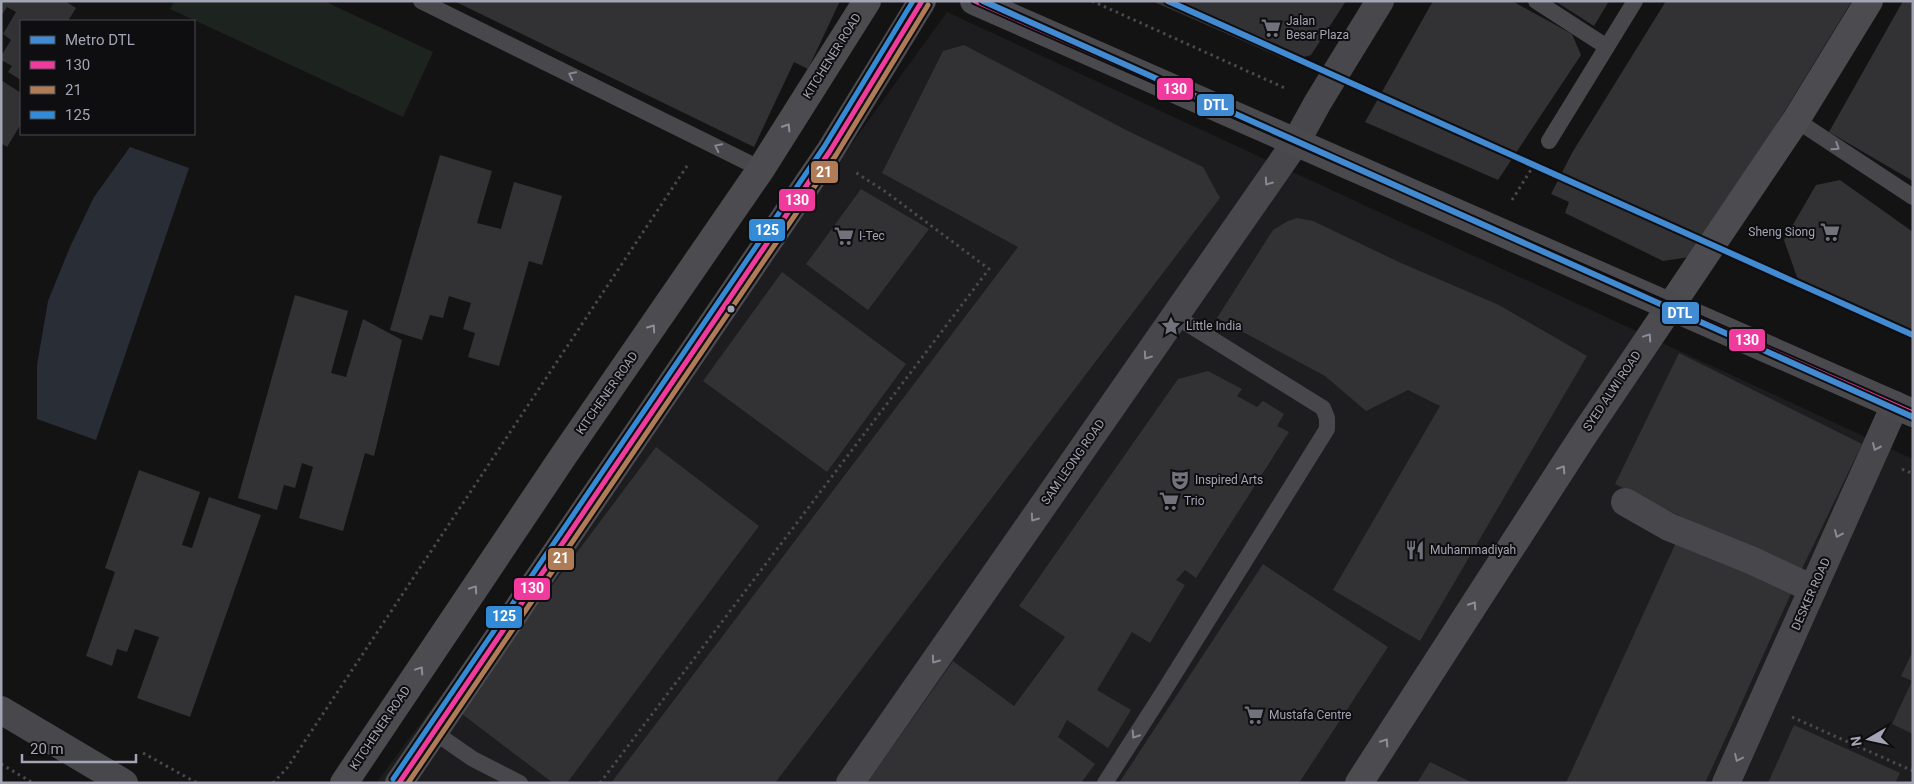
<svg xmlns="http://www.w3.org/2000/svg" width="1914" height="784" font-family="Roboto,sans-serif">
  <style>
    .built { fill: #1d1d1f }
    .green { fill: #1d231f }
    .water { fill: #292d36 }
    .building { fill: #323234 }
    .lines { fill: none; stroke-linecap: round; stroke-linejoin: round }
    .path { stroke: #49494e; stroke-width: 3; stroke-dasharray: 2.5 4; stroke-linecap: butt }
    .lane { stroke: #47474c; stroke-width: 16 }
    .street { stroke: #47474c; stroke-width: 28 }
    .secondary { stroke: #4b4b50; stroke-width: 28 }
    .primary { stroke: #4a4a4e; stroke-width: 28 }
    .bus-1-casing { stroke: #0e0d0f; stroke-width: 9 }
    .bus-2-casing { stroke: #0e0d0f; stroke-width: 9 }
    .bus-3-casing { stroke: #0e0d0f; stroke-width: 9 }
    .bus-1 { stroke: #f13a9d; stroke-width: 5 }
    .bus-2 { stroke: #b07c57; stroke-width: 5 }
    .bus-3 { stroke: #338bd7; stroke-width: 5 }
    .metro-1-casing { stroke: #0e0d0f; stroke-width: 10 }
    .metro-1 { stroke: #428ad2; stroke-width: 6 }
    .oneway { stroke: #888995 }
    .oneway2 { stroke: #8e8e9b }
    .bus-dot { fill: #a4a5b4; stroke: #0e0d0f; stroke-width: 2 }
    .labels { text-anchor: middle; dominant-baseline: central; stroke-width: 4; stroke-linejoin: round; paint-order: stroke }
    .poi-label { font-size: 12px; fill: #a4a5b4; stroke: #0e0d0f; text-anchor: start }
    .street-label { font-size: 12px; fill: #a4a5b4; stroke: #0e0d0f }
    .line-badge { stroke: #0e0d0f; stroke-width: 2 }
    .badge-label { font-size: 14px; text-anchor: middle; font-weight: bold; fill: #fff }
  </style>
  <rect width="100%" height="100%" fill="#131313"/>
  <path class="built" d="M947,12L1913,459V783H376L815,194Z"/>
  <path class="green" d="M174,1H324L433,52L403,117L170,9Z"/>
  <path class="water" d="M130,147L189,168L96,440L37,419V365L48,301L70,247L94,197Z"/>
  <path class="building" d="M1,1H65L76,8L68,21H21V80L8,72L12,66L1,60V56L11,40L3,34L16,12L7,7L1,16Z
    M454,1H840L808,69L794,62L754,147Z
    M1152,1H1346L1311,55L1289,61Z
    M1433,1H1512L1572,34L1581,55L1498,180L1365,122Z
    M1555,1H1609L1594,26Z
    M1666,1H1852L1775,127L1690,257L1663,261L1565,213L1569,202L1551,194L1572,153Z
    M1903,1H1913V181L1829,132Z
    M964,45L1128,131L1203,167L1220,198L775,783H611L1018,247L882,173L943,51Z
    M1,80L21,93V124L7,147L1,143Z
    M440,155L492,171L477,223L501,229L514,182L562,196L542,265L529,261L499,366L468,357L475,333L463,329L471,303L449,296L443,318L430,315L422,340L390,330Z
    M1840,180L1913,232V332L1798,280L1784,240L1816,185Z
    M861,189L929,229L868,310L806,264Z
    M1297,218L1313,221L1401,263L1499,305L1587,356L1420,641L1333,590L1440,406L1408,390L1366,411L1325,376L1217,318L1273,230L1288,221Z
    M782,272L906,364L827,472L703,381Z
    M295,295L348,311L331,373L346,377L363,319L402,340L374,456L365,453L343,531L299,518L313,467L302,463L295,488L284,485L277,510L238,498Z
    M1679,353L1862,444L1799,575L1615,484Z
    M1208,371L1242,389L1237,396L1257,407L1263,401L1284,414L1277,426L1289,432L1196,578L1185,570L1176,580L1185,585L1150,643L1132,632L1097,690L1131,710L1108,748L1067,720L1058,737L1095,764L1081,783H867L953,661L1014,706L1065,637L1019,606L1178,379Z
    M656,447L759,526L567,783H553L458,711Z
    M139,470L200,492L182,545L192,548L209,497L261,515L190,717L137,698L159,637L135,629L127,652L117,649L112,666L86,656L115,572L105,568Z
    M1679,536L1793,589L1733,722L1705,783H1566Z
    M1263,564L1388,647L1299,783H1119Z
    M1913,651V734L1892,724L1912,681L1901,676Z
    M1794,725L1900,773L1895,783H1768Z
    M1430,762L1473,783H1417Z"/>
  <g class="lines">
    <path class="path" d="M1092,1L1287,89
      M1512,200L1534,165
      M1902,469L1913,474
      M1792,717L1913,771
      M143,753L197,783
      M1,764L33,783
      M273,783L287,768L689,163
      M600,783L989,269L886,192L855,172"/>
    <path class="lane" d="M421,1L761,169
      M1536,1L1607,47
      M1796,120L1913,197
      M1549,141L1635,1
      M434,732L473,759L520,783
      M1105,783L1162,694L1327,429V418L1323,408L1175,316"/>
    <path class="street" d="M1625,502L1669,527L1753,561L1813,589
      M1,710L124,783
      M850,783L1296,142L1318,102L1380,1
      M1726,783L1895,405"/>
    <path class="secondary" d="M344,783L564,455L761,169L867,1
      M399,783L830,151L922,1
      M1359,783L1583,436L1796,120L1869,1"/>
    <path class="primary" d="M974,1L1913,413"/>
    <defs>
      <path id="bus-1" d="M975,1L1913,413
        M399,783L830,151L922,1"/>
      <path id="bus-2" d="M408,783L836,155L928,5"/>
      <path id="bus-3" d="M393,779L824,147L913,1"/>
    </defs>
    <use href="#bus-1" class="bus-1-casing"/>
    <use href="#bus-2" class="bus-2-casing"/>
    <use href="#bus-3" class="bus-3-casing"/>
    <use href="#bus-1" class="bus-1"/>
    <use href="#bus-2" class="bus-2"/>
    <use href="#bus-3" class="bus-3"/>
    <defs>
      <path id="metro-1" d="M983,1L1913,417
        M1168,1L1913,335"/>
    </defs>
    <use href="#metro-1" class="metro-1-casing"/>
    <use href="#metro-1" class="metro-1"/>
  </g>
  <defs><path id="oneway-chevron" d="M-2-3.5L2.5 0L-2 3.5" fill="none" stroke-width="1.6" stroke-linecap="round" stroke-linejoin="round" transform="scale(1.25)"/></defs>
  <g class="oneway">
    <use href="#oneway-chevron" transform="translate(572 75) rotate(-154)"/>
    <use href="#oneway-chevron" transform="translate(718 147) rotate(-154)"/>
    <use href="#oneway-chevron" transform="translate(1836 147) rotate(33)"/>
    <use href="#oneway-chevron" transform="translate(1268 182) rotate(125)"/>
    <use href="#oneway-chevron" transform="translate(1147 356) rotate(125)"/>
    <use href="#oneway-chevron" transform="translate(1876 447) rotate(114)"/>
    <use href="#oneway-chevron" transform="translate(1034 518) rotate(125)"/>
    <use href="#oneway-chevron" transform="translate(1838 534) rotate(114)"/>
    <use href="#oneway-chevron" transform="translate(935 660) rotate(125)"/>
    <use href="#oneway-chevron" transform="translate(1135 735) rotate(123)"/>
    <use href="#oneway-chevron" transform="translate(1738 758) rotate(115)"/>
  </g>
  <g class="oneway2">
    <use href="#oneway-chevron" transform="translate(787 127) rotate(-58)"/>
    <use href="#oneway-chevron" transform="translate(652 328) rotate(-55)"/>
    <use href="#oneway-chevron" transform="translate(1648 337) rotate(-56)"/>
    <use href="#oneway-chevron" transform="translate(1562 469) rotate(-57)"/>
    <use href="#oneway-chevron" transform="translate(474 589) rotate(-56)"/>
    <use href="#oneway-chevron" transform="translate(1473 605) rotate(-57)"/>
    <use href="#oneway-chevron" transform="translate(420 670) rotate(-56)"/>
    <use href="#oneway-chevron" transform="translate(1385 742) rotate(-57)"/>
  </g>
  <defs>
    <symbol id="supermarket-bare" viewBox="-9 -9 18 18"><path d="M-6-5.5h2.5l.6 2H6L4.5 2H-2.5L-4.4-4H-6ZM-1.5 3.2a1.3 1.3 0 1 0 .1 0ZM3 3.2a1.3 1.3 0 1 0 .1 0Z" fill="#71727c" stroke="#0e0d0f" stroke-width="2.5" paint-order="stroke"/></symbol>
    <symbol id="sight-bare" viewBox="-9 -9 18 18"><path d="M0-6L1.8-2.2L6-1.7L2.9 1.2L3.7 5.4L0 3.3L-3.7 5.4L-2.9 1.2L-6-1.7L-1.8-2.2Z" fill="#71727c" stroke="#0e0d0f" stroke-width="2.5" paint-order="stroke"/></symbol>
    <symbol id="theatre-bare" viewBox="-9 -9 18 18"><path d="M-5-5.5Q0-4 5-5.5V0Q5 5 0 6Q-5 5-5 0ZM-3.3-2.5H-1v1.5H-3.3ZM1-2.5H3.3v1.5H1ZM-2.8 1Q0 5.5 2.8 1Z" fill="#71727c" stroke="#0e0d0f" stroke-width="2.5" paint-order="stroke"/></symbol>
    <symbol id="restaurant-bare" viewBox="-9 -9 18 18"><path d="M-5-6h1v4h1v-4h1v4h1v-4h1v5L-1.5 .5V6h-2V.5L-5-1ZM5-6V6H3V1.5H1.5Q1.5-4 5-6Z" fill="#71727c" stroke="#0e0d0f" stroke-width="2.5" paint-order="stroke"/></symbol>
  </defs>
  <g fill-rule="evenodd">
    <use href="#supermarket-bare" x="1257" y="14" width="28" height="28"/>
    <use href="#supermarket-bare" x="1816" y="218" width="28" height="28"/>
    <use href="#supermarket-bare" x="830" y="222" width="28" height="28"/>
    <use href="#sight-bare" x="1157" y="312" width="28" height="28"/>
    <use href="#theatre-bare" x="1166" y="466" width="28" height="28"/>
    <use href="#supermarket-bare" x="1155" y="487" width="28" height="28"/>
    <use href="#restaurant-bare" x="1401" y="536" width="28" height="28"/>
    <use href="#supermarket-bare" x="1240" y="701" width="28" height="28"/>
  </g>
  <circle class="bus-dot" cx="731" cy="309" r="4.5"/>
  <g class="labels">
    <g class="poi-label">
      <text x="1286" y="21">Jalan<tspan x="1286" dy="14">Besar Plaza</tspan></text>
      <text x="1815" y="232" text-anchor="end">Sheng Siong</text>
      <text x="859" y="236">I-Tec</text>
      <text x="1186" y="326">Little India</text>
      <text x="1195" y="480">Inspired Arts</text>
      <text x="1184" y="501">Trio</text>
      <text x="1430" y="550">Muhammadiyah</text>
      <text x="1269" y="715">Mustafa Centre</text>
    </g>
    <g class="street-label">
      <text transform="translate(832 56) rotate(-58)">KITCHENER ROAD</text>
      <text transform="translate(1612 391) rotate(-56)">SYED ALWI ROAD</text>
      <text transform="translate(607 393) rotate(-55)">KITCHENER ROAD</text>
      <text transform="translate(1073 462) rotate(-55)">SAM LEONG ROAD</text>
      <text transform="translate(1811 594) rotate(-66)">DESKER ROAD</text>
      <text transform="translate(380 728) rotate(-56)">KITCHENER ROAD</text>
    </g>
  </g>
  <g class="line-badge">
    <rect x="1156" y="77" width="38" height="24" rx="5" fill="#f13a9d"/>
    <rect x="1196" y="93" width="39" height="24" rx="5" fill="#428ad2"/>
    <rect x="810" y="160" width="29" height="24" rx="5" fill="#b07c57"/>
    <rect x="778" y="188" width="38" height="24" rx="5" fill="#f13a9d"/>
    <rect x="748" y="218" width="38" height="24" rx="5" fill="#338bd7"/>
    <rect x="1661" y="301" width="39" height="24" rx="5" fill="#428ad2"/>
    <rect x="1728" y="328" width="38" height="24" rx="5" fill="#f13a9d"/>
    <rect x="547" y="547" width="28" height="24" rx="5" fill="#b07c57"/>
    <rect x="513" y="577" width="38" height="24" rx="5" fill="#f13a9d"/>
    <rect x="485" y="605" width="38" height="24" rx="5" fill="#338bd7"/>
  </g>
  <g class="badge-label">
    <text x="1175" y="94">130</text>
    <text x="1216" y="110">DTL</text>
    <text x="824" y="177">21</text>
    <text x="797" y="205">130</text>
    <text x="767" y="235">125</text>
    <text x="1680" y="318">DTL</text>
    <text x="1747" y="345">130</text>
    <text x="561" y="563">21</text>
    <text x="532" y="593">130</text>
    <text x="504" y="621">125</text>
  </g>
  <rect width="1914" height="784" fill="none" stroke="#a4a5b4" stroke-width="5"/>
  <rect x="20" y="20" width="175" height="115" fill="#0e0d0f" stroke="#4a4a51"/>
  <rect x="30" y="36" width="25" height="8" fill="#428ad2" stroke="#4a4a51"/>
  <text x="65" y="45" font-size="15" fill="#a4a5b4">Metro DTL</text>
  <rect x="30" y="61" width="25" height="8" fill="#f13a9d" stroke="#4a4a51"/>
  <text x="65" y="70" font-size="15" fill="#a4a5b4">130</text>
  <rect x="30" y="86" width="25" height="8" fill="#b07c57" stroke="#4a4a51"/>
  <text x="65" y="95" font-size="15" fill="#a4a5b4">21</text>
  <rect x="30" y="111" width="25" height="8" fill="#338bd7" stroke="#4a4a51"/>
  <text x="65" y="120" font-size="15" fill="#a4a5b4">125</text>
  <g transform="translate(1869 739) rotate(261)" stroke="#0e0d0f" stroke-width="4" paint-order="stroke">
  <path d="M0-4L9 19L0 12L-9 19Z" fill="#a4a5b4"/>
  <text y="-8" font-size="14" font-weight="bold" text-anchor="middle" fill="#a4a5b4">N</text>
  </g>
  <path d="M22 754v8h114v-8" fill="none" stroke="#a4a5b4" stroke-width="2.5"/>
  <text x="30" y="754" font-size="15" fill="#a4a5b4" stroke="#0e0d0f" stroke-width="4" paint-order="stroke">20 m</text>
</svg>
